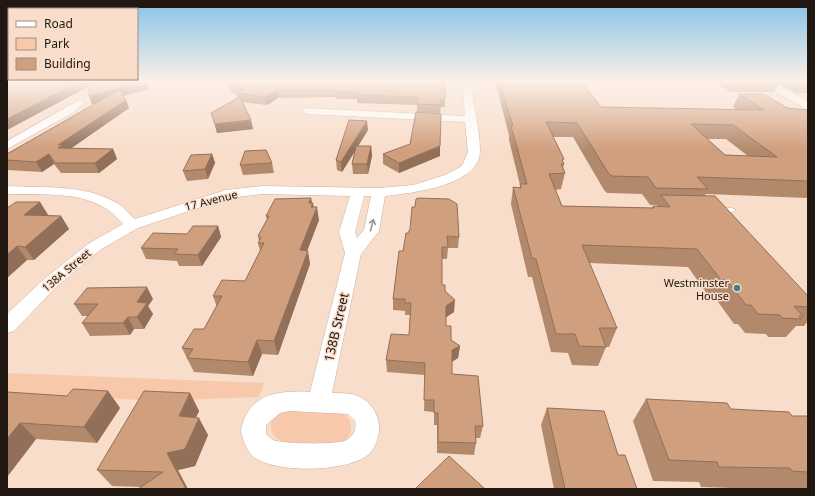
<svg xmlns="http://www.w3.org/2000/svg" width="815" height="496" font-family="'Noto Sans',sans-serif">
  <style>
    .green { fill: #f7c8a9 }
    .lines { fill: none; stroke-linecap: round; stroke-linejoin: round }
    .lane-casing { stroke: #cbb1a0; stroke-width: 1 }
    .street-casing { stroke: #cbb1a0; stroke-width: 1 }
    .secondary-casing { stroke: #cbb1a0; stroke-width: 1 }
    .lane { fill: #fff; fill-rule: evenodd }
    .street { fill: #fff; fill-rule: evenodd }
    .secondary { fill: #fff; fill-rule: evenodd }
    .wall { fill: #b3896c; fill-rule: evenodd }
    .shaded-wall { fill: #926f58 }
    .building { fill: #d09f7e; stroke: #926f58; fill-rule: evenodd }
    .oneway { stroke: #9b9794 }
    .poi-dot { fill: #3d828f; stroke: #f8ddcb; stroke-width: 1.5 }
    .labels { text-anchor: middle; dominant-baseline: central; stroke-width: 3; stroke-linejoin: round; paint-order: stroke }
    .street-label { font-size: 11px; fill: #211811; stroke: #f8ddcb }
    .poi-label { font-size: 11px; fill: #211811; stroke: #f8ddcb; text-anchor: end }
    .near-street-label { font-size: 13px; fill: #211811; stroke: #f8ddcb }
  </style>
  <rect width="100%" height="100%" fill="#f8ddcb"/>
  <path class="green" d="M7,373L264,383L259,397L155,401L7,392Z
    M290,410C305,410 324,409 339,412C357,417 354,441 337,444C331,445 324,443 318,443C307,442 292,444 282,441C268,437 267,416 281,411C284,410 287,410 290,410Z"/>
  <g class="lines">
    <defs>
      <path id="lane" d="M714,208H732L736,210C731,214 718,214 713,210Z"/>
      <path id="street" d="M462,81H470C473,103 480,128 480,151C480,186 411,193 385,196L379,231L361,254L332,393C338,393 345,393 351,394C371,398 383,418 378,437C376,445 372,453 365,457C341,472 278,473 255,458C247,452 243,441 241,431C247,394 278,390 310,392L345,253L339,232L350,196L262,194L228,198L138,228L100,250L54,289L14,331L7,333V314L42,281L88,244L123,224C118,219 113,213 107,209C80,191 39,195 7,194V186C43,188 85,184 117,203C124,207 129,214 135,219L226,190L262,186L379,188L413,185L445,175L462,166L468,152L465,122L307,114L302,111L307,108L465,116ZM364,196H371L364,230L357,238L355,232ZM289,411L348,414L355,421C357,429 354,435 347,440C339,445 282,444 273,440C271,439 268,436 266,434V425L280,413Z
        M79,100L84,103L74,112L7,149V141Z"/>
      <path id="secondary" d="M757,81H771L808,101V110Z"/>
    </defs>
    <use href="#lane" class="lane-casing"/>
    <use href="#street" class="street-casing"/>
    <use href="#secondary" class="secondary-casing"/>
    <use href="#lane" class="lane"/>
    <use href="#street" class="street"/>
    <use href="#secondary" class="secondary"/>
  </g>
  <path class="wall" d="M7,81L149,89L123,96L126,100L129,108L71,148L113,149L117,159L99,173H61L54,164L42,172L7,170V154L98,103L92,104L89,86L7,130Z
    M445,81V107H441L440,113L417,112V105L357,103V99H336V97L278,98L267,105L243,102L253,129L217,133L211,113L237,98L236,94L230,91L228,84Z
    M495,81H581L601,107L737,110L733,107L739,94L787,108L808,110V198L706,194L705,196L808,296V321L804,326H796L786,337H768L766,334L745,333L738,324H734L716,299L710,298L688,267L589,263L617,328L609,347H606L598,366L572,365L568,353L551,352L532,277H528L511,204L513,187H520V185L509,140V135ZM553,137H573L604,190L607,193L642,194L650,205H657V206H653L652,208L562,206L555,190L561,189L565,173L563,169L564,164ZM707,139H726L748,156L725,155Z
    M713,81H771L778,85L774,92H730Z
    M774,81H808V93H796Z
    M368,130L358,146H371L372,156L368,174H353L352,164L355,151L342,172L337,170L336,160Z
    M212,154L215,163L208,179L187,181L183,171Z
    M383,154L440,156L399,173L383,164Z
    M272,163L274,173L243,175L240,165Z
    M311,198L312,203L319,220L307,251L310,264L278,355L262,354L253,376L194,372L182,348L204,329L217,307L213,296L245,281L260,251L258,243L259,242L258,236L267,220L266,216Z
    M40,202L48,215L61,216L69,229L34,260H27L7,278V208Z
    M218,226L221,237L202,266H179L177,261L146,259L141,248L187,234Z
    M408,233L459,237L458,248H448L447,259H442V285L454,312L446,317V326L451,340L460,346L458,358L452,362V374L483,426L480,438H476V443L474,455L437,453V425H434V412L424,411L425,375L387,372L386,360L409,335L410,315H405V311L393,310V299L403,251Z
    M153,299L148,306L153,314L144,329H134L130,335L90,336L82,323L88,316H82L74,304Z
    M108,391L120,408L97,443L36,439L7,477V392L67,396Z
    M190,393L199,411L196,417L208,435L195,466L178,470L141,487L112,486L97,470Z
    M646,399L792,416H808V489H767L701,487L699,482L653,481L633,421Z
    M547,408L618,455L637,489H554L541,425Z"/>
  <path class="shaded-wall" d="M81,81H91L93,84L7,130V119Z
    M147,81L149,89L92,104L89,96Z
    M276,90L278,98L267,105L265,97Z
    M126,100L129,108L66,152L58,148V145Z
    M251,120L253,129L217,133L215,124Z
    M367,121L368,130L342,172L341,162Z
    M371,146L372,156L368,174L367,164Z
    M440,146V156L399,173V163Z
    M113,149L117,159L99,173L95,163Z
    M49,154L54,164L42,172L36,162Z
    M212,154L215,163L208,179L205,169Z
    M311,198L312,205L313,203L315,213L317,207L319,220L302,264L300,250L309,203Z
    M40,202L48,215H24Z
    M61,216L69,229L34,260L25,247Z
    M218,226L221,237L202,266L198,255Z
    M17,246L27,260L7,278V255Z
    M308,251L310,264L278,355L274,341Z
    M147,287L153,299L148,306L153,314L144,329L137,317V302Z
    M455,300L454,312L445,318L446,306Z
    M128,317L134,329L130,335L123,323Z
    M257,340L262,354L253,376L248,362Z
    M460,346L458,358L451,362L452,350Z
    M108,391L120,408L97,443L84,427Z
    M190,393L199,411L188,434L179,416Z
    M199,418L208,435L195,466L178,470L188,489H186L167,453Z
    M20,423L36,439L7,477V439Z"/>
  <path class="building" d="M7,81H81L7,119Z
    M89,81H147L89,96Z
    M232,81H445V99H441V105L417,104L418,97L357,95L359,92L335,91L336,90H276L265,97L236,93L243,90L228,84Z
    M499,81H581L601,107L764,110L739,94H764L787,108L808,110V181L697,177L708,189L656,188L648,177L612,176L609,174L577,123L546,122L564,159L562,160L564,164H561L565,173L549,174L562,206L654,208L653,206L670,207L661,195L715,196L808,296V307L794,306L803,316H799L801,319L782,318L780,315L758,314L751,305H746L727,280H721L697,249L582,245L617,328H599L606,347L579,346L575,334H556L536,259L532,258L513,187L521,188L520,184H527L511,126H513ZM691,124L733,125L777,157L725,155Z
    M728,81H771L778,85L733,84Z
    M791,81H808V85H800Z
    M119,90L126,100L58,145H63L58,148L113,149L95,163H55L49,154L36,162L7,160V154Z
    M240,97L251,120L215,124L211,113Z
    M416,112L441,114L440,146L399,163L383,154L410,144Z
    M349,120L367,121L341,162L336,160Z
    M356,146H371L367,164H352Z
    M266,150L272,163L240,165L245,151Z
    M212,154L205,169L183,171L191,155Z
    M311,198L309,203H313L311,207H317L300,250L308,251L274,341L257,340L248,362L187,358L193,349L182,348L194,329H204L222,296H213L222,280L245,281L264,243H258L261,238L258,236L269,216H266L275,199Z
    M418,198L449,199L457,204L459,237L447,236L448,247H442V285H445V291L455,300L446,306V326H451V340L460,346L452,350V374L478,376L483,426H475L476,443L438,442V413H434V400H424L425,363L386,360L391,334L409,335L411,303H405V299H393L399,251H403L406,233H408L410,229L412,207H415L416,199Z
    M16,202H40L24,215L61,216L25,247L17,246L7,255V208Z
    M193,226H218L198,255L174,254L178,249L141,248L153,233L187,234Z
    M147,287L137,302L147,303L137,317H128L123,323H82L98,304H74L87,288Z
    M73,389L108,391L84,427L20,423L7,439V392L67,396Z
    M144,391L190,393L179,416L199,418L185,449L167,453L186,489H138L163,472L97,470Z
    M646,399L727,403L731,409L789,412L792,416H808V472L792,471L790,468L719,467L717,462L669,460Z
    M547,408L604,411L618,455H625L637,489H565Z
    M449,456L485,489H415Z"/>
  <defs><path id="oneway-shaft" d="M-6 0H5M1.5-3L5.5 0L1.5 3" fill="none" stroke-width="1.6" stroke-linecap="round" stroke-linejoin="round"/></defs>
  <use class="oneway" href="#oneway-shaft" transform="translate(372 225) rotate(-75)"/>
  <linearGradient id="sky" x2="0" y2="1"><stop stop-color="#84c2e6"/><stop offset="0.54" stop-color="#fcf0e8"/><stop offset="1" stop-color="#fcf0e8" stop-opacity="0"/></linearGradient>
  <rect width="815" height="150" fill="url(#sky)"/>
  <circle class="poi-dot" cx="737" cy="288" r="4"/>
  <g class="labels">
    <g class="street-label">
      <text transform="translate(211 200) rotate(-14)">17 Avenue</text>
      <text transform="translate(66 270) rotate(-40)">138A Street</text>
    </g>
    <g class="poi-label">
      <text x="729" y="282">Westminster<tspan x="729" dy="13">House</tspan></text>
    </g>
    <g class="near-street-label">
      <text transform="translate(336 327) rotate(-77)">138B Street</text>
    </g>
  </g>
  <rect width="815" height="496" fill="none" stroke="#211811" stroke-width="16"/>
  <rect x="8" y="8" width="130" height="72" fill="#f8ddcb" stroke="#a28e81"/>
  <rect x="16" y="21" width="20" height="6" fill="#ffffff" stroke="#a28e81"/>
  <text x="44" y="28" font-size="12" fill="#211811">Road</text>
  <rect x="16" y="38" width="20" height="12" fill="#f7c8a9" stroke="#a28e81"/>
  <text x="44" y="48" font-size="12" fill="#211811">Park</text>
  <rect x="16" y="58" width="20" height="12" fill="#d09f7e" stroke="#a28e81"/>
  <text x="44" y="68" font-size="12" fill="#211811">Building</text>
</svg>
